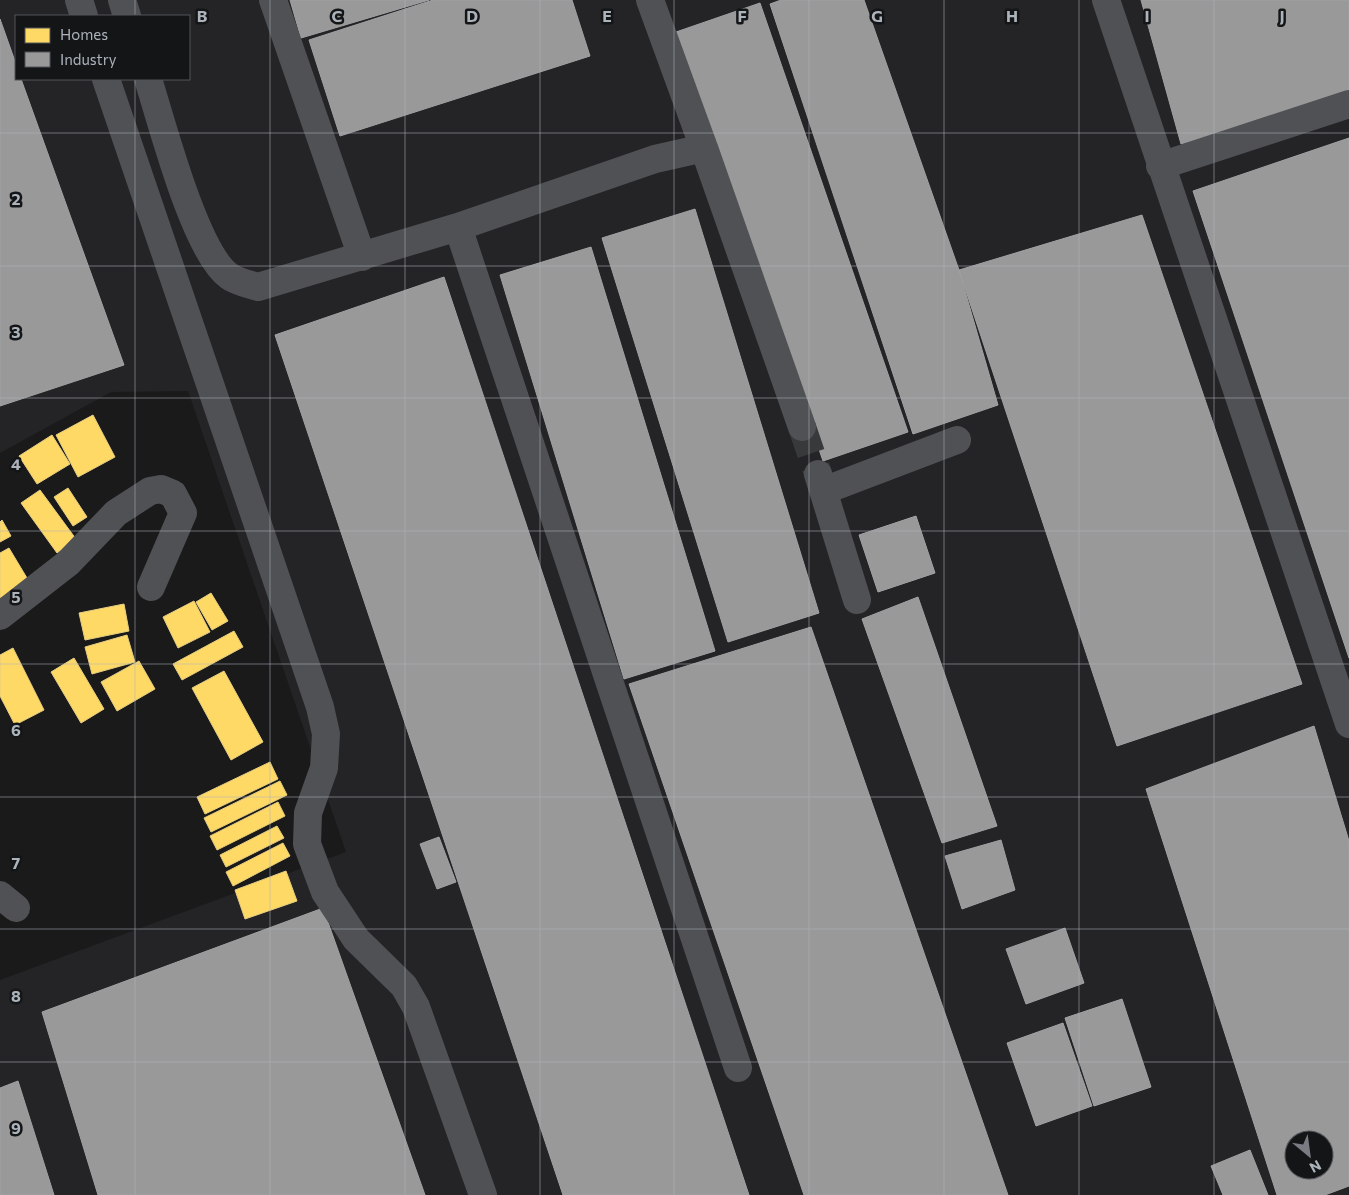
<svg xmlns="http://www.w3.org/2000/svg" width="1349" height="1195" font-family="Commissioner,sans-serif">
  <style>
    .built { fill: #242427; fill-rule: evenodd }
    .homes { fill: #ffd966; stroke: #e6ce80 }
    .industry { fill: #999; stroke: #9fa1a3; fill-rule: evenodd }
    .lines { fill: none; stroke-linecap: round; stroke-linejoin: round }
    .minor-tunnel { stroke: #37393b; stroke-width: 28; stroke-dasharray: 28 14; stroke-linecap: butt }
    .minor { stroke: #4f5154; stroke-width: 28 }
    .grid { fill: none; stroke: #acb3bb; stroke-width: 1; stroke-opacity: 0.55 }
    .grid-label { font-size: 16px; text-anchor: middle; font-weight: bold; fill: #acb3bb; stroke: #141517; stroke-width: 5; stroke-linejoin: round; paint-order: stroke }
  </style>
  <rect width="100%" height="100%" fill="#1a1a1b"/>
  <path class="built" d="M0,0H1349V1195H0V980L346,852L188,391L111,392L0,453ZM16,16H189V79H16ZM1294,1140H1324V1170H1294Z"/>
  <path class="homes" d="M93,415L115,457L78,477L56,435Z
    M52,435L70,464L37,484L19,456Z
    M68,488L87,517L73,526L54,497Z
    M40,490L76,539L57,553L21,503Z
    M2,520L11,536L0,542V522Z
    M9,548L30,583L2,600L0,597V553Z
    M211,593L228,621L212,630L196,602Z
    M194,601L210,632L178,648L163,617Z
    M124,604L129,631L85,640L79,613Z
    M234,631L243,647L182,680L173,664Z
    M127,635L135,662L92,674L85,647Z
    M13,648L44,710L15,725L0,696V655Z
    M74,658L104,709L81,723L51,672Z
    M139,661L155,689L117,711L101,682Z
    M224,671L263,742L231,760L192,688Z
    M270,762L278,779L205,814L197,797Z
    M280,781L287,795L211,832L204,818Z
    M278,802L285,816L217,850L210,836Z
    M277,826L284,838L226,867L220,855Z
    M283,843L290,856L233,886L226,872Z
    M286,871L297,901L245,919L235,890Z"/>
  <path class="industry" d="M290,0H429L301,38Z
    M433,0H572L590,56L340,136L309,40Z
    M781,0H864L959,270L998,405L913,434L770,4Z
    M1141,0H1349V97L1181,144Z
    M760,3L908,432L823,461L676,32Z
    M0,19L16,64V79H21L124,365L0,406Z
    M1349,138V658L1193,191Z
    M695,209L819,613L728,642L602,238Z
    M1142,215L1302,684L1117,746L959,270Z
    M591,247L715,651L624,679L500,275Z
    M444,277L749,1195H563L275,335Z
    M916,516L935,573L878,592L859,535Z
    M918,597L997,826L942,843L862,619Z
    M811,627L1008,1195H804L629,684Z
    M1314,726L1349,841V1186L1325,1195H1277L1146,789ZM1294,1140H1324V1170H1294Z
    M439,837L456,882L437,889L420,844Z
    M1001,840L1015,890L962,909L945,856Z
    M323,908L425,1195H98L42,1012Z
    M1065,928L1084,983L1026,1004L1006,949Z
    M1122,999L1151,1087L1094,1106L1065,1018Z
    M1063,1023L1092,1106L1036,1126L1007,1043Z
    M18,1081L54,1195H0V1088Z
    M1250,1150L1268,1195H1223L1211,1166Z"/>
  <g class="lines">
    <path class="minor-tunnel" d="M802,427L818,474"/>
    <path class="minor" d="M79,0L84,16
      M122,0L127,16
      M273,0L362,257
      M1106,0L1349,724
      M106,79L320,707L326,734L324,768L308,813L307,844L325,892L356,939L404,986L416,1007L483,1195
      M148,79C162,123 195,252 229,276C237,282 249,284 258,287L458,227L655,159L704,148L650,0
      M704,148L802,427
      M1160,166L1349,104
      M458,227L738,1068
      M818,474L857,600
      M823,491L957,440
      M0,616L68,563L116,513L150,491L161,489L173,494L183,513L151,587
      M0,895L16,908"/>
  </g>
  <path class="grid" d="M135,0V16M270,0V1195M405,0V1195M540,0V1195M674,0V1195M809,0V1195M944,0V1195M1079,0V1195M1214,0V1195M135,79V1195M0,133H1349M0,266H1349M0,398H1349M0,531H1349M0,664H1349M0,797H1349M0,929H1349M0,1062H1349"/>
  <g class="grid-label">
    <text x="202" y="22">B</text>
    <text x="337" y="22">C</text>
    <text x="472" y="22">D</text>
    <text x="607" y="22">E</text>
    <text x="742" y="22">F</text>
    <text x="877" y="22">G</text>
    <text x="1012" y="22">H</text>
    <text x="1147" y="22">I</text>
    <text x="1282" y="22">J</text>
    <text x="16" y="205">2</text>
    <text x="16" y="338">3</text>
    <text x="16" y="470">4</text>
    <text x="16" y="603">5</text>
    <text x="16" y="736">6</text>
    <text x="16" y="869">7</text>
    <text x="16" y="1002">8</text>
    <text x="16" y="1134">9</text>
  </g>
  <rect x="15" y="15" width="175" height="65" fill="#141517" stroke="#515459"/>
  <rect x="25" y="28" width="25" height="15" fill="#ffd966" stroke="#515459"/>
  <text x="60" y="40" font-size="15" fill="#acb3bb">Homes</text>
  <rect x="25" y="52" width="25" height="15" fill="#999999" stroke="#515459"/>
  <text x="60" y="65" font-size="15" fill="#acb3bb">Industry</text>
  <g transform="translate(1309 1155) rotate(151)"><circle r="24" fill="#141517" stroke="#515459"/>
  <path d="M0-4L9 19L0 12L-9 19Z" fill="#797d83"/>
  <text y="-8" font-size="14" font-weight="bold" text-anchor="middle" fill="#acb3bb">N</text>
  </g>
</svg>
